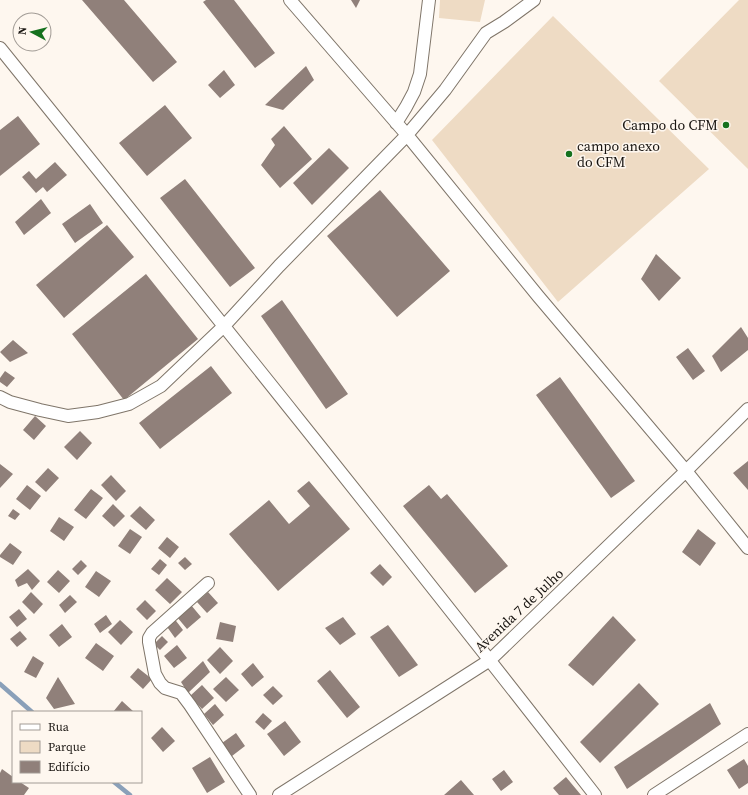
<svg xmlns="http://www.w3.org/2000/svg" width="748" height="795" font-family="'Source Serif 4',serif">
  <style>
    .green { fill: #eedbc4 }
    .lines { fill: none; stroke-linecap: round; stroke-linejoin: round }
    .stream { stroke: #8aa0b9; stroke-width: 4.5 }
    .building { fill: #90807a }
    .minor-casing { stroke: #7f7569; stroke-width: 14 }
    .minor { stroke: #fff; stroke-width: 12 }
    .poi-dot { fill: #15711e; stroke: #fef7ef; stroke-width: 1.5 }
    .labels { text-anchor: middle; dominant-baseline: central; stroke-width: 3; stroke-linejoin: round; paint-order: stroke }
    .poi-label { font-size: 14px; fill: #181410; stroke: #fef7ef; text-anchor: end }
    .street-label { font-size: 14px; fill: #181410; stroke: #fef7ef }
  </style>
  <rect width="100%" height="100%" fill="#fef7ef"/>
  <path class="green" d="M440,0H485L480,22L439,18Z
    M739,0H748V169L659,81Z
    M553,16L709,169L558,302L432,140Z"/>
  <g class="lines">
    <path class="stream" d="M0,684L32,712
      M114,782L130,795"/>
  </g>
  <path class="building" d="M82,0H124L177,62L153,82Z
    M206,0H234L275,53L255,68L203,2Z
    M351,0H360L356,8Z
    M306,66L314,80L283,110L265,105Z
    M224,70L235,85L220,98L208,85Z
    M165,105L192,138L147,176L119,143Z
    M18,116L40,144L0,176V130Z
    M284,126L312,159L280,188L261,165L275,145L271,139Z
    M329,148L349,168L312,205L293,183Z
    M55,162L67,175L47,192L43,187L36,193L22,177L29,171L36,179Z
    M185,179L255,268L230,287L160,198Z
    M380,190L450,271L397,317L327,236Z
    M41,199L51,213L24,235L15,222Z
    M90,204L103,223L75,243L62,224Z
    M107,225L134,257L64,318L36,285Z
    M656,254L681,278L659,301L641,279Z
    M146,274L198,339L124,400L72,334Z
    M282,300L348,394L326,409L261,316Z
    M741,327L748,338V350L721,372L712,356Z
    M13,340L28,353L10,362L0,352Z
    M688,348L705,371L693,380L676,357Z
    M211,366L232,393L160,449L139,423Z
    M5,371L15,378L7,387L0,382V378Z
    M560,377L635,481L611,498L536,395Z
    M35,416L46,426L34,440L23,430Z
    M80,431L92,443L77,460L64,447Z
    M748,461V490L733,473Z
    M0,464L13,474L0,488Z
    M48,468L59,478L46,492L35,482Z
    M111,475L126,491L116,501L101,485Z
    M309,481L350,529L278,591L229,534L269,500L289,524L310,506L297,491Z
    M27,485L41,496L30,510L16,499Z
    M429,485L441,499L447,494L508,566L475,593L403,506Z
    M91,489L103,498L86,519L74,510Z
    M113,504L125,516L114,527L102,516Z
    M140,506L155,520L146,530L130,516Z
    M13,509L20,514L15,520L8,516Z
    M59,517L74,527L64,541L50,531Z
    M130,529L142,537L130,554L118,546Z
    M698,529L716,543L700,566L682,552Z
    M167,537L179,547L170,558L158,548Z
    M10,543L22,552L13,565L0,557V555Z
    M185,557L192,564L185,570L178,563Z
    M160,559L167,565L159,575L151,569Z
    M81,560L87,566L78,575L72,569Z
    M380,564L392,577L383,586L370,573Z
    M28,569L40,581L32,590L27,583L18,587L15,580Z
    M58,570L70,581L59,593L47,582Z
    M96,571L111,581L99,597L85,587Z
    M167,578L182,592L170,604L155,590Z
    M31,592L43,604L34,614L22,602Z
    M208,592L218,603L207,613L197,602Z
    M70,595L77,602L65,613L59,605Z
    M145,600L156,611L147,620L136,609Z
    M191,605L201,617L187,629L177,617Z
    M19,609L27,619L17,627L9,617Z
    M106,615L112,624L100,633L94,624Z
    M613,616L636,640L593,686L568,665Z
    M173,617L183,630L175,638L165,624Z
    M343,617L356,634L340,645L325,628Z
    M120,620L133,632L121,645L108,632Z
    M220,622L236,626L233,642L216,639Z
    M62,624L72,637L59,647L49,635Z
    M388,625L418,665L399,677L370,637Z
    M20,631L27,639L17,647L10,639Z
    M162,636L168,642L160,650L154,644Z
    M96,643L114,656L103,671L85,658Z
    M177,645L187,658L174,668L164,656Z
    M220,647L233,661L220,674L207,660Z
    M33,656L44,663L36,678L24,672Z
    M203,661L210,672L188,693L181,682Z
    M253,663L264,677L252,687L241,674Z
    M138,668L152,679L143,689L130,677Z
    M330,670L360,707L347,718L317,681Z
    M58,677L75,704L54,709L46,698Z
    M226,677L239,690L226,702L213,689Z
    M639,683L659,704L600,763L580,742Z
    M202,685L214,698L202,709L190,696Z
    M273,686L283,696L273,705L263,695Z
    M122,701L134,712H113Z
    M710,703L721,724L627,789L614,767Z
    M215,704L224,715L213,725L204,714Z
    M263,713L272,721L264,730L255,722Z
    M285,721L301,742L284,756L267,734Z
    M162,727L175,741L163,752L151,738Z
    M236,733L245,746L232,756L222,743Z
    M210,757L225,782L207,793L192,768Z
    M744,759L748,766V783L739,789L727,770Z
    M2,769L13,777V782H20L29,788L24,795H0V773Z
    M504,770L513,782L501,791L492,779Z
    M566,777L581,795H559L553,788Z
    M461,780L474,795H444Z"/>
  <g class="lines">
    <defs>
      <path id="minor" d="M290,0L407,135L538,296L686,471L748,548
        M0,48C200,296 400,544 595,795
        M396,123L406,107L414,92L420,74L429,0
        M0,397L10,402L40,410L68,416L98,412L129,404L161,386L224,326L279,266L407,135L445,90L486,33L504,22L534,0
        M208,583L152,633L149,638V642L155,674L160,683L165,688L181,693L190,705L250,795
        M279,795L490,660L686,471L748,409
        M654,795L748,734"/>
    </defs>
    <use href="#minor" class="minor-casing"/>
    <use href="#minor" class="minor"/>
  </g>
  <g class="poi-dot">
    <circle cx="726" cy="125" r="4"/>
    <circle cx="569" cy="154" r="4"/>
  </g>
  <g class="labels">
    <g class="poi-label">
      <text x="718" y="125">Campo do CFM</text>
      <text x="577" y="146" text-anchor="start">campo anexo<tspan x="577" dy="16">do CFM</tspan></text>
    </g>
    <g class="street-label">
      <text transform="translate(519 610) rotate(-43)">Avenida 7 de Julho</text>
    </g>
  </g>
  <rect x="12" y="711" width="130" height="72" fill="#fef7ef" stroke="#a29c96"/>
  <rect x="20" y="724" width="20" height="6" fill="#ffffff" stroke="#a29c96"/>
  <text x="48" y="731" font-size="12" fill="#181410">Rua</text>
  <rect x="20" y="741" width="20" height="12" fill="#eedbc4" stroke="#a29c96"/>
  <text x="48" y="751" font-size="12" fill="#181410">Parque</text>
  <rect x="20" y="761" width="20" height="12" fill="#90807a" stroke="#a29c96"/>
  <text x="48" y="771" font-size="12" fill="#181410">Edifício</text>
  <g transform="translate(32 32) rotate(277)"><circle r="19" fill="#fef7ef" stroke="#a29c96"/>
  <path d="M0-3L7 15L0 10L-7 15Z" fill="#15711e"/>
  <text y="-6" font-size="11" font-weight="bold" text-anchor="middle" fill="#181410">N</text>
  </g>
</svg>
